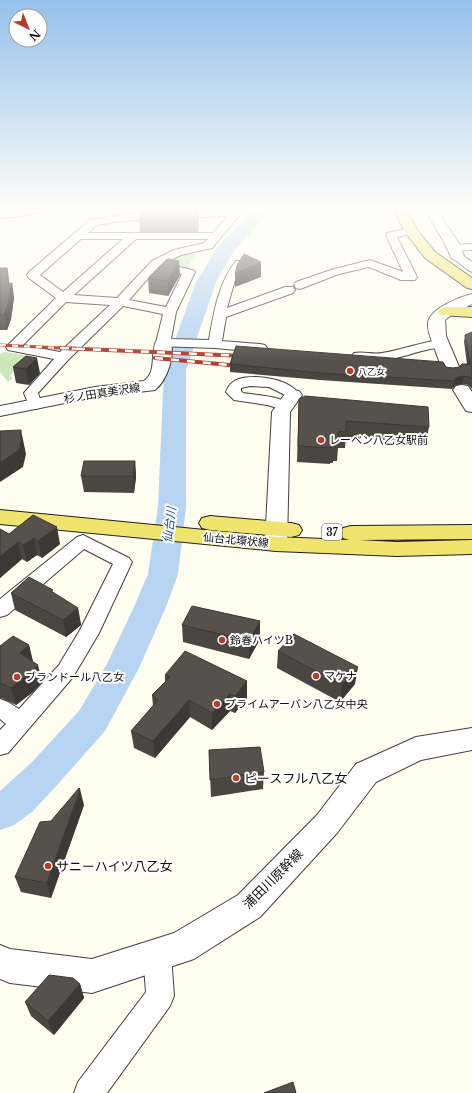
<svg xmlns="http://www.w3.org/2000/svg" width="472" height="1093" font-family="'Libre Baskerville','Noto Sans JP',serif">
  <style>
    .green { fill: #cce7bc }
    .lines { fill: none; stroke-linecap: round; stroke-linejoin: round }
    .river { fill: #b8d4f3; fill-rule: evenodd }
    .minor-casing { stroke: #414141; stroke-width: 2 }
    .tertiary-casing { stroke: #414141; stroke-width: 2 }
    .primary-casing { stroke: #1f1f1f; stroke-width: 2 }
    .minor { fill: #fff; fill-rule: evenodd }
    .tertiary { fill: #fff; fill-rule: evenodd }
    .primary { fill: #f0e46e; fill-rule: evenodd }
    .rail-far1-casing { stroke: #b63c2e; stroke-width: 3 }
    .rail-casing { stroke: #b63c2e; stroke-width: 4 }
    .rail-far1 { stroke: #fff; stroke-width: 2; stroke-dasharray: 6; stroke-linecap: butt }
    .rail { stroke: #fff; stroke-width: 2.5; stroke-dasharray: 8; stroke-linecap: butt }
    .wall { fill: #4a4640 }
    .shaded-wall { fill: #3c3934 }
    .building { fill: #56514b; stroke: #3c3934 }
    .poi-dot { fill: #b63c2e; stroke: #fff; stroke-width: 1.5 }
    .labels { text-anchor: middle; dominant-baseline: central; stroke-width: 4; stroke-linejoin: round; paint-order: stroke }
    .far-poi-label { font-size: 9px; fill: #0e0e0e; stroke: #fff; text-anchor: start }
    .shield { fill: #fff; stroke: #565656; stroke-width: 1 }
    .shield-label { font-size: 10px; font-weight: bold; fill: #0e0e0e }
    .street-label { font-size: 11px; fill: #0e0e0e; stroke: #fff }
    .poi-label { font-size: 11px; fill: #0e0e0e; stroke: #fff; text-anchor: start }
    .water-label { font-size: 12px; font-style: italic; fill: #1e5199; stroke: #fff }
    .near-poi-label { font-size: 13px; fill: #0e0e0e; stroke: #fff; text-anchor: start }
    .near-street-label { font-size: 13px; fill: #0e0e0e; stroke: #fff }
  </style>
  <rect width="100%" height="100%" fill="#fefdf0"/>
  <path class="green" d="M185,253L197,255L191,261L188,270L160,266L163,263Z
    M4,352L30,356L9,376L13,378L8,382L0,372V354Z"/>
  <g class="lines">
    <path class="river" d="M256,208H273L233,252L216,282L186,370V507L178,574L166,607L139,668L105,731L58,784L32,812L14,825L0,830V791L32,762L79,711L107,664L134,607L148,574L158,507L164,370L196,282L219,245Z"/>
    <defs>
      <path id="minor" d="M32,208H48L47,210L23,216L0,218V212Z
        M237,209L242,212L212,248L181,255L160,265L164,264L193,270L195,272L176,312L171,339L209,340C214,312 218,284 236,261H244L246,263L235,280L227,308L285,287H293L295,290L293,293L226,317L222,341L260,344L265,345L267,348L265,351L260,352L215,348L158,346L156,343L163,314L123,306L68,360L38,393L42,405L40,408L35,409L30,408L24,393L54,359L8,350L6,347L56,298L29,278L27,275L29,272L90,220L121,215ZM228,216L213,233H88L97,225L121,221ZM81,239H123L63,292L40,275ZM136,239H208L204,243L174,250L152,261L117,298L74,295ZM167,272L182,274L166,307L129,300L151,275L153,278C160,279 162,277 167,272ZM66,302L110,305L60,352L23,345Z
        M411,228L416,231L415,233L397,237L417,277L415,280H401L369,267L339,274L300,289L296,288L294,285L296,282L331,270L370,260L403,272L386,235L387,233Z
        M472,244V250L454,251L448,248L454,245Z
        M457,253L461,254L472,262V272L468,270L453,258L451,256L453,254Z
        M441,340L446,341L448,344L446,347C441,348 435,348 430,349C403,355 383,366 354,359L352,356L354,353C364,351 373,355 382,353C402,350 421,342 441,340Z
        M257,377C272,378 291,382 300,395L298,398L293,399L269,387L250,386L241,388V391L243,393C255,395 284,396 291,406L289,409L284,410L267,405L234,400L226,392C231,378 243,377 257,377Z
        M83,535L129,558L132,562L99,633L73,677L8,753L0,755V730L6,724L0,719V699L8,702L19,709L59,665L80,630L113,564L84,549L7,615L0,617V599L77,537Z
        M157,941L167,945L171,955L174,996L170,1006L107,1093H74L78,1082L146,992L143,955L147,945Z"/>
      <path id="tertiary" d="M424,208H436L458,242L464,256L462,259L457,260L452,259L444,242Z
        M472,294V304L454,313L445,320L446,336L460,369L457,373L451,374L445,373C440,365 437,355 434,347C431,339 427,330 428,322C431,308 460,297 472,294Z
        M163,338L169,340C177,352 167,381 155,390L95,397L0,416V406L95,387L144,381C158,371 149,352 157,340Z
        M462,385L468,386L472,392V412L466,411L453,390L456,386Z
        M293,390L299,391L302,395L290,412L287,544L284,549L276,551L268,549L265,544L272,412L287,391Z
        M472,728V750L421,760L376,782L337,833L260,917L194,959L92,993L10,983L0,979V945L10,949L92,959L174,933L238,895L317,815L356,764L416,737Z"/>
      <path id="primary" d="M394,208H406L417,230L435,252L472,278V289L467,288L425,258L404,231Z
        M445,307H472V317L440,315L437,312L440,309Z
        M0,510L276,537L349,540L343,538L340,533L343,528L351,526L472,525V539L359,540L397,542L472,540V554L397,556L276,551L0,524Z
        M210,516L291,523L299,525L302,530L299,535L291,537L210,530L202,528L199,523L202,518Z"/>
    </defs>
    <use href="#minor" class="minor-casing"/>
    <use href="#tertiary" class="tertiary-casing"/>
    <use href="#primary" class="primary-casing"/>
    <use href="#minor" class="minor"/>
    <use href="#tertiary" class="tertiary"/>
    <use href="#primary" class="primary"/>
    <defs>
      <path id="rail-far1" d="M0,345L80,349"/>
      <path id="rail" d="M61,348L244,356
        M155,358L240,366"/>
    </defs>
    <use href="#rail-far1" class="rail-far1-casing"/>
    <use href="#rail" class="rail-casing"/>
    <use href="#rail-far1" class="rail-far1"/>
    <use href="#rail" class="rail"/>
  </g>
  <path class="wall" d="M155,208H200V209H198L199,219L198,232H140L139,218Z
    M0,268L9,284L12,283L14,298L11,319L7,330H0Z
    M180,275L168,296L149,293L148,278Z
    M472,332V389L468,385L462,384L456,385L452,389L320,380L230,372V364L446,367L453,368L459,367L467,364L464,342L465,335Z
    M26,356L40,373L29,385L16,383L13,367Z
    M299,399L429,427L426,443L346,437L345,448H338L337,461H333V463H330V464L297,462Z
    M135,461L136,477L134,493L84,492L81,476Z
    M33,515L60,544L42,558L37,555L27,562L22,559L0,578V529L9,534Z
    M11,593L78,608L81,625L66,637L15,610Z
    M260,621V639L249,659L183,642L182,625Z
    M29,645L33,662L42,682L33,692L16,705L1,698H0V646Z
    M278,651L355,684L340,702L277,668Z
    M165,675L247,681V698L235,713L230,711L212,730L190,717L155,758L134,748L131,731L153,706L152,695L165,682Z
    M209,750L264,772L263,789L211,797Z
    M84,805L51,898L21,892L15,877L51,821Z
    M80,984L84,998L54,1035L31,1016L25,1002Z"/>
  <path class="shaded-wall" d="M198,208L199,219L198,232L197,218Z
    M179,261L180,275L168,296V281Z
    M261,262V277L235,287V273Z
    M12,283L14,298L11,319L7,330L4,315Z
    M37,358L40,373L29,385L26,369Z
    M464,376L462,384L456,385L452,389L454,381L457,377Z
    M21,430L26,454L23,467L0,482V463L20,437Z
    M135,461L136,477L134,493L133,476Z
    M57,527L60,544L42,558L38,541Z
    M34,538L37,555L27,562L23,545Z
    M18,542L22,559L0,578V557Z
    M78,608L81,625L66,637L63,620Z
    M260,621V639L249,659V641Z
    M29,645L33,662L20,653Z
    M38,665L42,682L33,692L16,705L11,688Z
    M358,667L355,684L340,702L342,685Z
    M247,681V698L235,713V696Z
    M230,694V711L212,730V713Z
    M189,700L190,717L155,758L153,741Z
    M80,789L84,805L51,898L47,883Z
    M80,984L84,998L54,1035L48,1021Z"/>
  <path class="building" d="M141,208H198L197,218H139Z
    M244,254L261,262L235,273L238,264Z
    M167,259L179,261L168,281L148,278Z
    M0,268H7L9,284L12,283L8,304L4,315H0Z
    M472,332V379L470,377L464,376L457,377L454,381L321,373L230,364L236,346L443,362L446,367L453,368L459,367L462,364H470L465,335Z
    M26,356L37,358L26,369L13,367Z
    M305,396L428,407L429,427L346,421V432L338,431L339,444H334L335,446H331V448L298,446L299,399Z
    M21,430L20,437L22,438L19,450L0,463V431Z
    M84,461H135L133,476H81Z
    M33,515L57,527L38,541L34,538L23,545L18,542L0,557V529L9,534Z
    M29,577L53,590L51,591L78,608L63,620L11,593Z
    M192,606L260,621L249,641L182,625Z
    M294,634L358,667L342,685L278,651Z
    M13,636L29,645L20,653L38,665L29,674L11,688L0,683V646Z
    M185,651L247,681L235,696L230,694L212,713L189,700L153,741L131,731L158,700L152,695L170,677L165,675Z
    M260,747L264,772L210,780L209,750Z
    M79,788L80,789L47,883L15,877L40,822L51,821Z
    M49,975L73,978L80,984L48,1021L25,1002Z
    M293,1082L296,1093H264Z"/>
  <linearGradient id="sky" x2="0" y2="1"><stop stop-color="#95c1ec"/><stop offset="0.58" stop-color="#fffef8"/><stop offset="1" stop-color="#fffef8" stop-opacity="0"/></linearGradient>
  <rect width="472" height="361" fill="url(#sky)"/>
  <g class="poi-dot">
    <circle cx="350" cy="371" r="4"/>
    <circle cx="321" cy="440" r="4"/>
    <circle cx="222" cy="640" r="4"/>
    <circle cx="316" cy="676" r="4"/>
    <circle cx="17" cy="677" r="4"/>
    <circle cx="217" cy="704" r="4"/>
    <circle cx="236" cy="778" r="4"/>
    <circle cx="48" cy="866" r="4"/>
  </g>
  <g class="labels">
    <g class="far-poi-label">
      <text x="358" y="371">八乙女</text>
    </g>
    <rect class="shield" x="322" y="524" width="20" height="16" rx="3"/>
    <g class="shield-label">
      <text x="332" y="532">37</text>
    </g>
    <g class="street-label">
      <text transform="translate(102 393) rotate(-9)">杉ノ田真美沢線</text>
      <text transform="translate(236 540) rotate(5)">仙台北環状線</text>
    </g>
    <g class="poi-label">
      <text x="329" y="440">レーベン八乙女駅前</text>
      <text x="230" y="640">鈴春ハイツB</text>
      <text x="324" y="676">マケナ</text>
      <text x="25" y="677">ブランドール八乙女</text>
      <text x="225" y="704">プライムアーバン八乙女中央</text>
    </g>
    <g class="water-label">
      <text transform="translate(169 525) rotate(-83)">仙台川</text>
    </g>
    <g class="near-poi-label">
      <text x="244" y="778">ピースフル八乙女</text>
      <text x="56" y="866">サニーハイツ八乙女</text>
    </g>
    <g class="near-street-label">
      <text transform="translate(273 879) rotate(-45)">浦田川原幹線</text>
    </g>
  </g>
  <g transform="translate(28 28) rotate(137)"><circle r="19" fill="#ffffff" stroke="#9f9f9f"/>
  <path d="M0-3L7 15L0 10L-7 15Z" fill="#b63c2e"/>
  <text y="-6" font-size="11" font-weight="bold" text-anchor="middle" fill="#0e0e0e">N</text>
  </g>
</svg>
